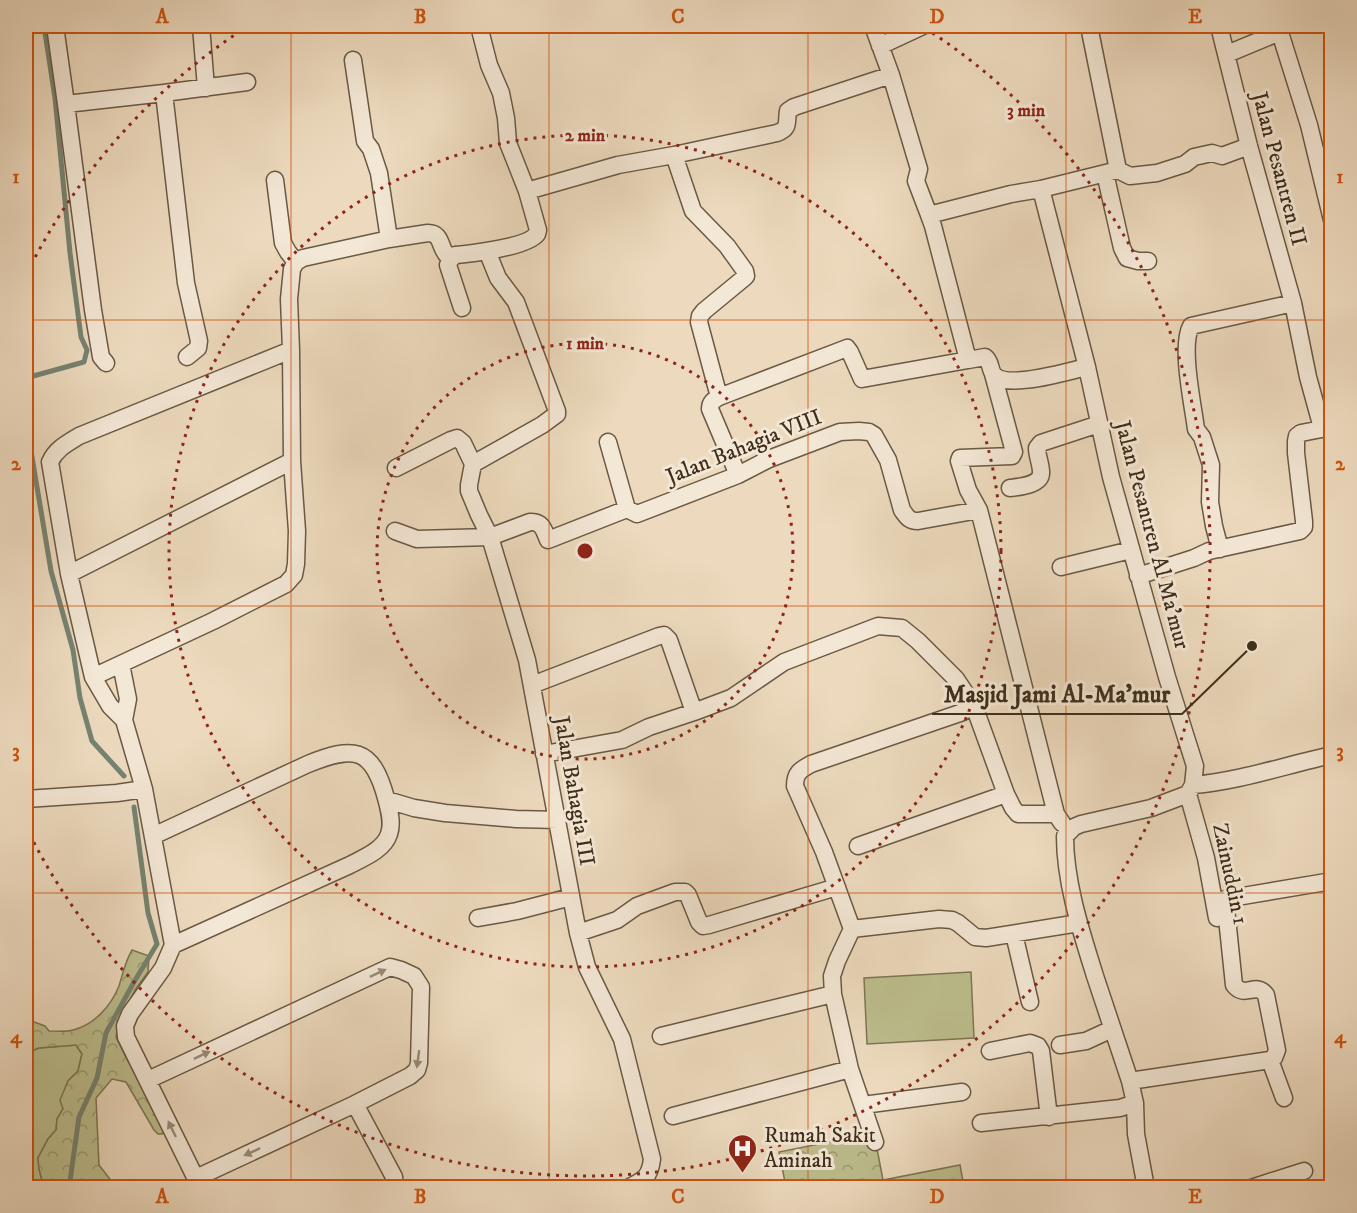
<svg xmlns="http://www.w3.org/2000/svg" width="1357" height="1213" font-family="'IM FELL DW Pica',serif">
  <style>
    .grass { fill: #bdbe8e; stroke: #7e7654; stroke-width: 1.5 }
    .forest { fill: url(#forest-crowns); stroke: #7e7654; stroke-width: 1.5 }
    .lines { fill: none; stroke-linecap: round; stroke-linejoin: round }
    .stream { stroke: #768371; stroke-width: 5 }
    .street-casing { stroke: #6a5944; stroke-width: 19 }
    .street { stroke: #f3e7d5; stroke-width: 16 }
    .oneway { fill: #998a78 }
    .grid { fill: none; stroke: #cf530e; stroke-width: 1.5; stroke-opacity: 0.55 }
    .ring { fill: none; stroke: #8f2418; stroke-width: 3; stroke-dasharray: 3 6 }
    .labels { text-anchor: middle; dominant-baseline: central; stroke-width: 6; stroke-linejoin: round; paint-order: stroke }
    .street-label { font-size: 22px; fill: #3f2e1b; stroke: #f3e7d5 }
    .poi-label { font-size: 22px; fill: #3f2e1b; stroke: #f3e7d5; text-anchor: start }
    .centre { fill: #8f2418; stroke: #f3e7d5; stroke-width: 3 }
    .ring-label { font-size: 18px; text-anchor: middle; font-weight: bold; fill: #8f2418; stroke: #f3e7d5; stroke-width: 6; stroke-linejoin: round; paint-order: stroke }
    .leader { fill: none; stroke: #3f2e1b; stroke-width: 2 }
    .callout-dot { fill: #3f2e1b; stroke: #f3e7d5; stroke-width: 2 }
    .callout-label { font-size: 24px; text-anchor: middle; font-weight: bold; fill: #3f2e1b; stroke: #f3e7d5; stroke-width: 6; stroke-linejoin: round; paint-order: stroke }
    .neatline { fill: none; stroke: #cf530e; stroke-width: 2 }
    .grid-label { font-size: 20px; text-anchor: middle; font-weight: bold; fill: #cf530e }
  </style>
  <defs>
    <pattern id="forest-crowns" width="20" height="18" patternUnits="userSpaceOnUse" patternTransform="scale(1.5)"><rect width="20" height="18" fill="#bdbe8e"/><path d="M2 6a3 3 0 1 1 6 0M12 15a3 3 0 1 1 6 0" fill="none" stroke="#9b9b73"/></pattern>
  </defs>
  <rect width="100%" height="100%" fill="#eddabe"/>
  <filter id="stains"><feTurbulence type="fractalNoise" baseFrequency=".00333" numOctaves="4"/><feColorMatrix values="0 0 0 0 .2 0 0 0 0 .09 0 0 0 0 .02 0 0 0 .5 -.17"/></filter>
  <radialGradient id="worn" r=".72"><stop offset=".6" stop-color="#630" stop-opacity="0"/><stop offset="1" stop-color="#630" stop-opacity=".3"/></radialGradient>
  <path class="grass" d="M971,972L974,1038L867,1044L864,978Z
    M76,1045L82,1054L78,1071L68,1081L63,1109L57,1119L56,1130L48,1139L38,1158L39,1169L43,1184L46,1187H26V1053L39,1048Z"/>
  <path class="forest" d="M132,950L149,956L148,972L135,990L118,1023L116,1037L128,1061L142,1079L166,1130L162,1134H158L154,1130L126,1082L112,1079L96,1098L99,1165L116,1187L46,1188L43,1184L39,1169L38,1158L48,1139L56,1130L57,1119L63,1109L60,1100L68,1081L78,1071L82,1054L76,1045L39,1048L26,1053V1019L45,1026L49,1031C57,1031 65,1032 73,1030C94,1025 111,1006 119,986C123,973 125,962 132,950Z
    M874,1133L883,1180L960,1165L964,1187H872L871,1180L830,1187H786L779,1152Z"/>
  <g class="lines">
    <path class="stream" d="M26,378L84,362L87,350L81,337L70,253L55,98L44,26
      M26,421L51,571L73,650L80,698L92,741L124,776
      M69,1188L79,1117L97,1078L106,1033L134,982L157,944L148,913L134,807"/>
    <defs>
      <path id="street" d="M55,26L66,104L164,93L186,283L199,341L198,348L187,357
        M201,26L206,88
        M873,26L891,75L919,169L916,181L929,215
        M1089,26L1118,170
        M1219,26L1249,146L1293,303L1308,377L1322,428
        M1278,26L1309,125L1332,220
        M880,46L923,26
        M1227,54L1280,32
        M353,60L365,141L371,149L379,173L389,239
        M164,93L247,82
        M66,104L93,310L101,357L106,363
        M674,155L777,133C790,128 786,123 788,111L794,107L891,75
        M1105,173L1122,248L1127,258L1138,261H1148
        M275,180L283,243L288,252L296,262
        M1041,189L1087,367L1111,477L1167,677L1195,766L1193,785L1188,794L1151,808L1081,824L1074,827L1065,836C1065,883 1081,931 1095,976C1107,1011 1118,1046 1130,1081L1135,1103L1136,1134L1146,1188
        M527,191L618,165L674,155L693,211L727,246L745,271L746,276L744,278L704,311L700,316L699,322L719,397
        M455,255L450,260L448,265L462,308
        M291,350L289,299L292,269L296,262L303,258L389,239L428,233C443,233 439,249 448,256C467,254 526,248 537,234L538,230L527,191L508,143L506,118L501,93L489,65L479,26
        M1087,367C1068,371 1011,389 995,376C989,371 992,362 985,357L968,360L933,226L929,215L1011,194L1041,189L1118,170L1130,176L1157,173L1185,164L1194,157L1212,153L1222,156L1249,146
        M993,374L1014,452L1012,456L960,458L959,461L968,490L979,510L1056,814L1062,823
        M608,442L627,509
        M473,464L469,485V491L479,515L490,537L527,660L578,933L587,967L622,1039L652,1159C650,1177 644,1180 628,1188
        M396,468L451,440L457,438L463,443L473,464L542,425L557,414V411L516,302L498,278L487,251
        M738,475L710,409C710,402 714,400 719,397L847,348L850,352L862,379L968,360
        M1010,488C1019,487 1042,485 1041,472C1041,464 1037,456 1037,448L1041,443L1099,424
        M395,531L417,539L490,537L530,522C542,521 544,530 548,540L627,509L637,514L738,475L769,459L840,432L859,431L869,432L874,435L888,460L902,510C907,517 909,521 918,521L979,510
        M1220,549L1214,526L1210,502L1211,465L1202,437L1196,429C1193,405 1180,346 1191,326L1293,303
        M1061,567L1131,550
        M69,574L292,461
        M1138,576L1194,558L1209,551L1300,531L1304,527V521L1296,453V441L1297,436L1301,433L1332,427
        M121,664L128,699L124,720L144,789L173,945L163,968L130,1014L125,1026L126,1037L200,1187
        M93,677L213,621L286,584L294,575L296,564L297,531L292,461L291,350L79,436C66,444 56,449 50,462L69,574L93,677L110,706L124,720
        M532,685L659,636L664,635L669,640L694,712
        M544,754L622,740L649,727L694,712L731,698L784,662L878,626L902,628L918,641L956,679L974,706L1006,794L1013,808L1018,814H1056
        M1193,785C1240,781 1286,765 1332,755
        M1188,794L1206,858L1217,918
        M26,799L117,793L144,789
        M387,800L414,808L445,813L516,819L558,820
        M153,836L308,764C353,746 372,746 386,798C389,809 393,823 389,834C384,850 363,858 350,865L173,945
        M858,846L1006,794
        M478,918L517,911L571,897
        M852,929L824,852L795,786C795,773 800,770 811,764L963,712
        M578,933L617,920L637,906L675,892H685L688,895L699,922L703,926L709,925L837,887
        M1014,934L1030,1002
        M661,1036L833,994
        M1060,1045L1086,1041L1112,1029
        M990,1051L1030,1043L1038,1046L1041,1051L1049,1117
        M1270,1060L1284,1098
        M148,1080L390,967L401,970L414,976L421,987L419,1063L417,1070L410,1076L355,1104L196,1178
        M1130,1081L1270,1060L1274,1058L1277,1050L1266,995C1256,981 1245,999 1234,985L1225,899L1332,881
        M355,1104L394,1177L395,1188
        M863,1105L962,1092
        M673,1116L850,1069
        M981,1123L1120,1108L1135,1103
        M875,1142L850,1069L833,994L832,976L837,961L852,929L939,919L952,920L958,923L975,937L986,938L1079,923
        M1251,1188L1304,1171"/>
    </defs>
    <use href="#street" class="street-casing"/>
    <use href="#street" class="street"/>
  </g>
  <defs><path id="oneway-solid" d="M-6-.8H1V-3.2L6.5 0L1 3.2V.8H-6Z" transform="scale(1.5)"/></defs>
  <g class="oneway">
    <use href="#oneway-solid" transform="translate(378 973) rotate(-25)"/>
    <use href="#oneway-solid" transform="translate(202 1055) rotate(-25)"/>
    <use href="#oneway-solid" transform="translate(418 1059) rotate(98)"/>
    <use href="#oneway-solid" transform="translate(172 1129) rotate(-116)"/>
    <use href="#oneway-solid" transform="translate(252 1152) rotate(155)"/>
  </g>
  <path class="grid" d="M291,26V1188M549,26V1188M808,26V1188M1066,26V1188M26,320H1332M26,606H1332M26,893H1332"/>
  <g class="ring">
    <circle cx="585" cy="551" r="208"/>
    <circle cx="585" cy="551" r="416"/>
    <path d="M27 273A624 624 0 0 1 245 28M925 28A624 624 0 1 1 27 829"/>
  </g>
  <defs>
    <symbol id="hospital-pin" viewBox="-11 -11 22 30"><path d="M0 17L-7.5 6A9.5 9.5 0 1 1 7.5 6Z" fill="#8f2418" stroke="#f3e7d5"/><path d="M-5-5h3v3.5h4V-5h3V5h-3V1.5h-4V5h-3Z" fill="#fff"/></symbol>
  </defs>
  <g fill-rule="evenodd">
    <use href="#hospital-pin" x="726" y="1132" width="33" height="45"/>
  </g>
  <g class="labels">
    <g class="street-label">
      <text transform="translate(1279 169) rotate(75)">Jalan Pesantren II</text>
      <text transform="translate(744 447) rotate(-22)">Jalan Bahagia VIII</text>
      <text transform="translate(1152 535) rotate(75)">Jalan Pesantren Al Ma'mur</text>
      <text transform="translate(574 791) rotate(80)">Jalan Bahagia III</text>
      <text transform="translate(1230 874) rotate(78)">Zainuddin 1</text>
    </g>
    <g class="poi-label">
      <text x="764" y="1135">Rumah Sakit<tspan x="764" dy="25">Aminah</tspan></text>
    </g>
  </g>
  <circle cx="585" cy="551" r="9" class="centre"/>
  <g class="ring-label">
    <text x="1026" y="116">3 min</text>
    <text x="585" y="141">2 min</text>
    <text x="585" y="349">1 min</text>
  </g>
  <path class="leader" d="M1252 646L1182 714H932"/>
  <circle class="callout-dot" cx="1252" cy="646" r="6"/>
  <g class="callout-label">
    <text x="1057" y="702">Masjid Jami Al-Ma'mur</text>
  </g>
  <rect width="1357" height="1213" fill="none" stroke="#eddabe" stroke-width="66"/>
  <rect x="33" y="33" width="1291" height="1147" class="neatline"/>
  <g class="grid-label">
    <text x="162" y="23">A</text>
    <text x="420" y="23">B</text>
    <text x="678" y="23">C</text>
    <text x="937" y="23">D</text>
    <text x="1195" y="23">E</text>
    <text x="16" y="183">1</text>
    <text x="1340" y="183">1</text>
    <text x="16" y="470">2</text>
    <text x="1340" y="470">2</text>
    <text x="16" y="757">3</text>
    <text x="1340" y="757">3</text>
    <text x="16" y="1043">4</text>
    <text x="1340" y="1043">4</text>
    <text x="162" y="1203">A</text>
    <text x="420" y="1203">B</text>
    <text x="678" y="1203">C</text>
    <text x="937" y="1203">D</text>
    <text x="1195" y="1203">E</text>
  </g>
  <rect width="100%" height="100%" filter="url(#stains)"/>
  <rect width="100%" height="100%" fill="url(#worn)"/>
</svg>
